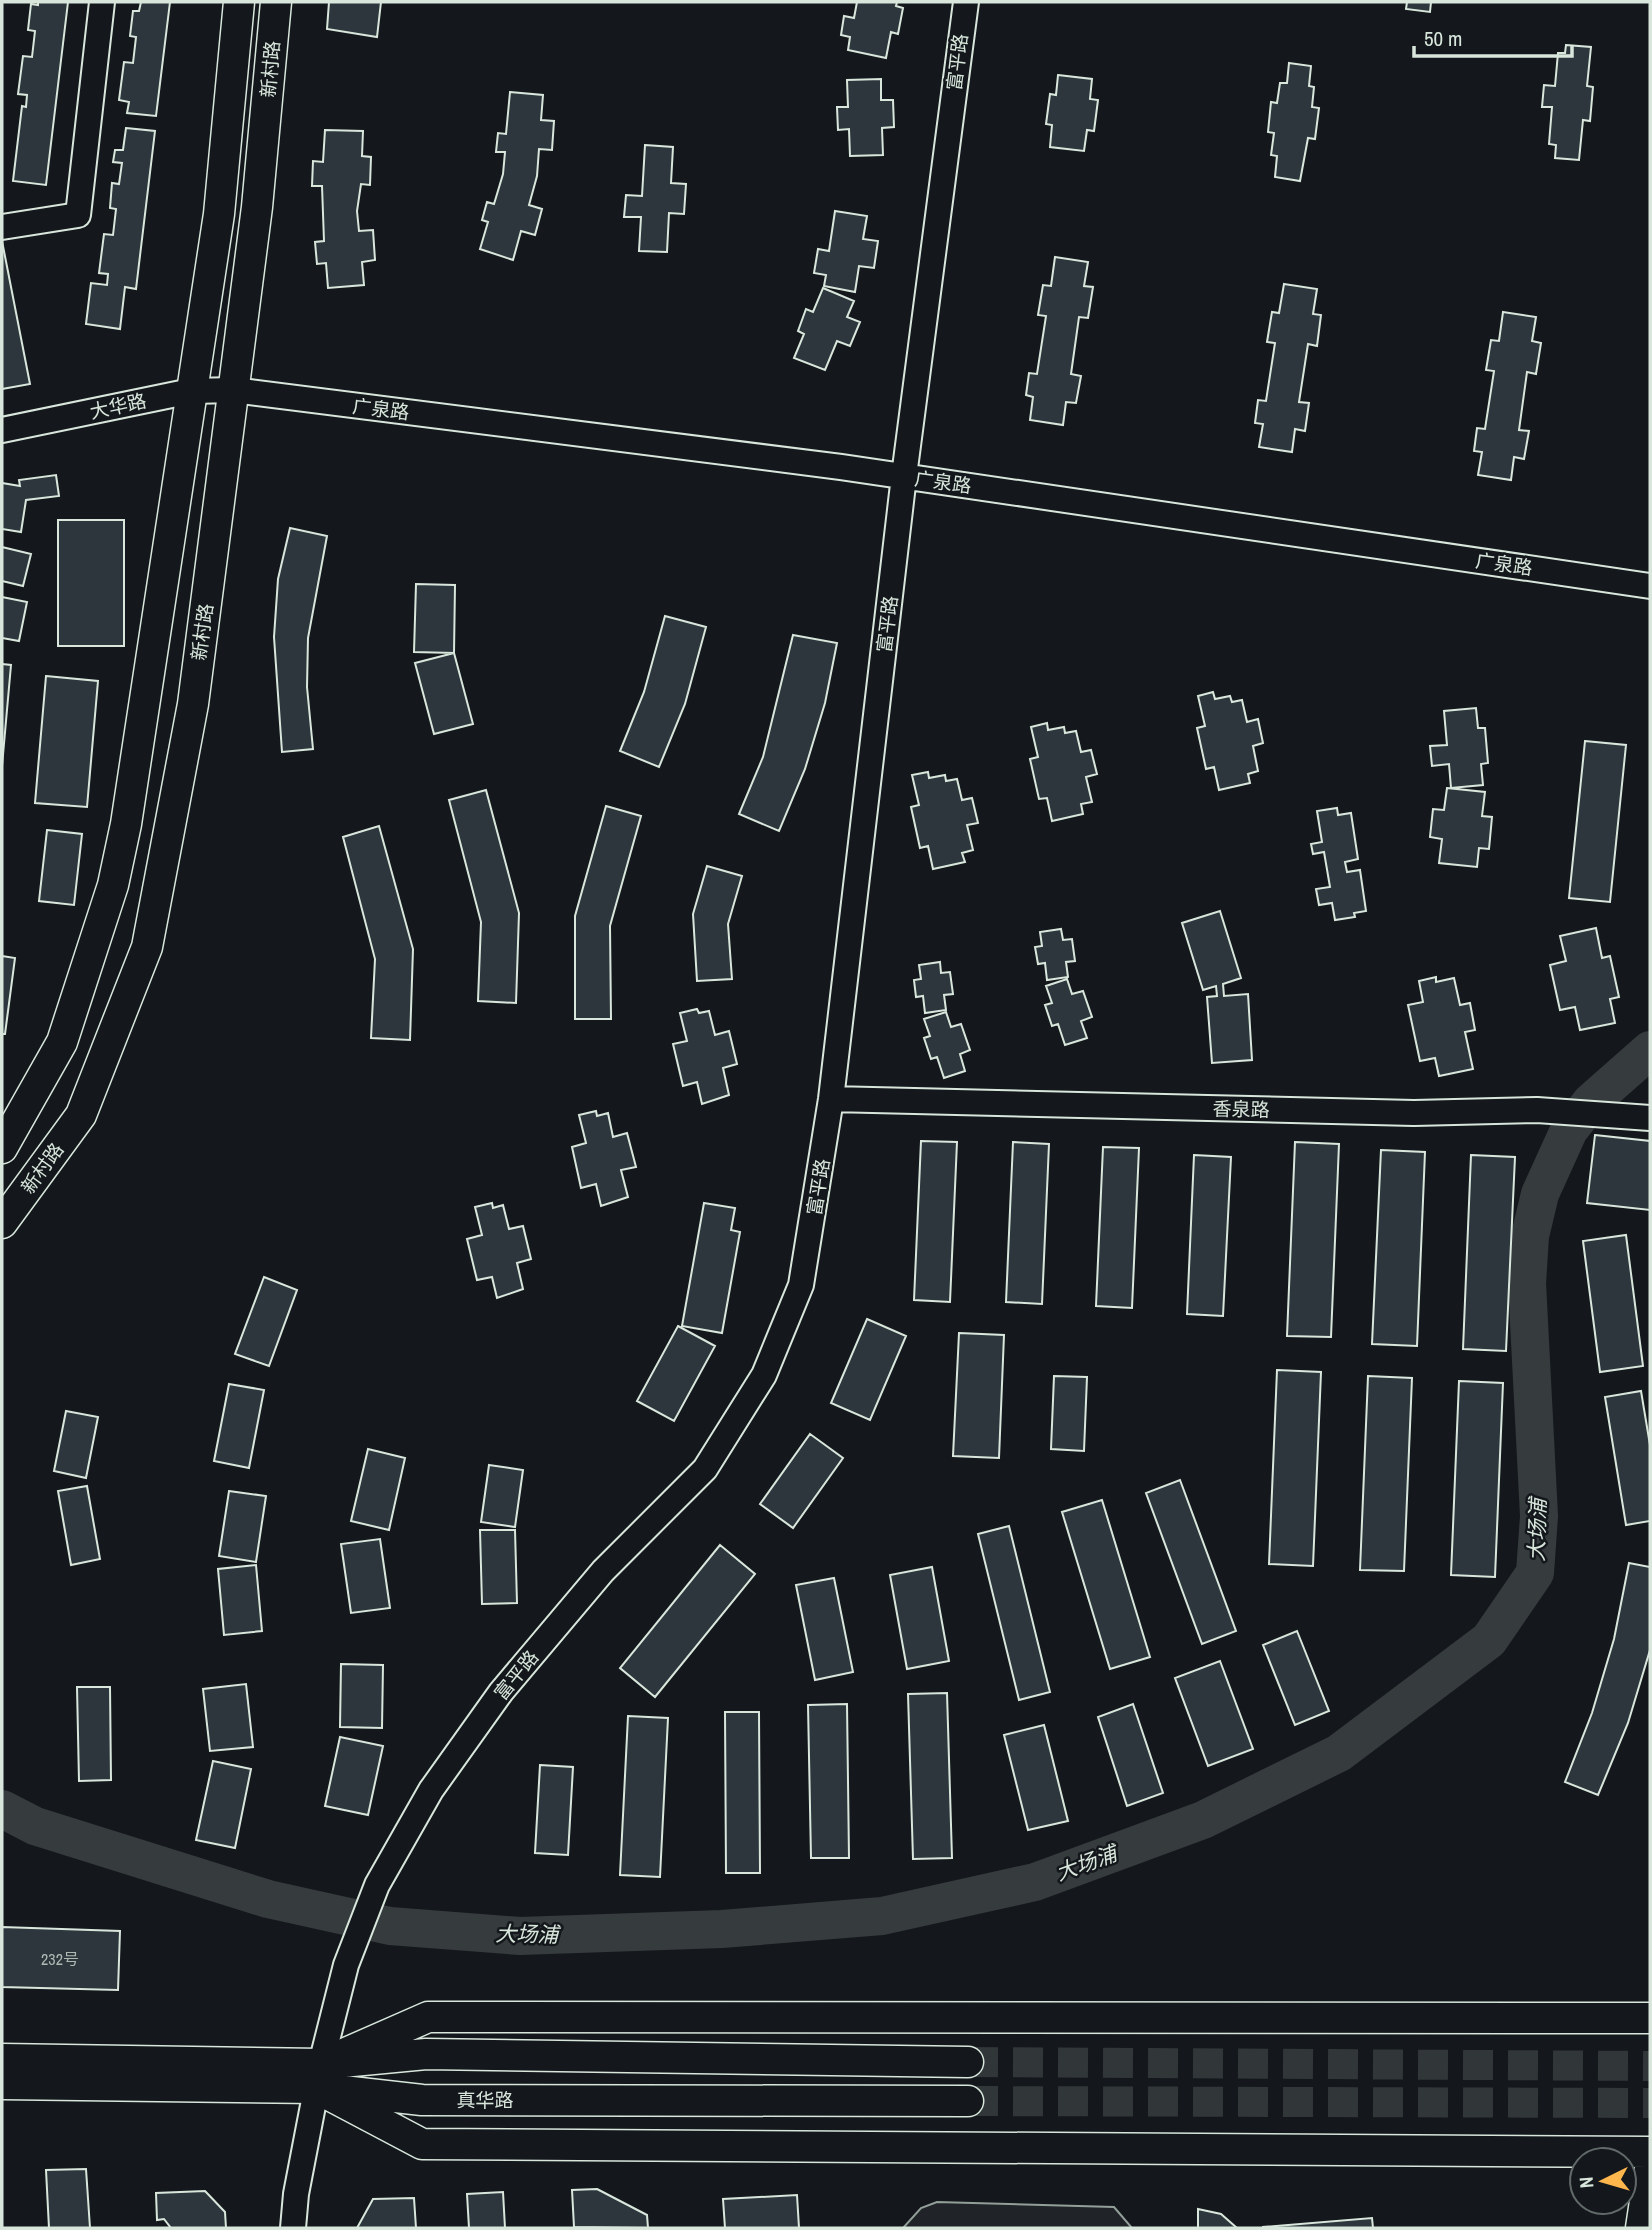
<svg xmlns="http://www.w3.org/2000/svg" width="1652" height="2230" font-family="'Archivo Narrow','Noto Sans SC',sans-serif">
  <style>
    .green { fill: #202428; stroke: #939e99; stroke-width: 2 }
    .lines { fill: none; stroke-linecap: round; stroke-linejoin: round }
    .river { stroke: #363b3e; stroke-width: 38 }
    .building { fill: #2c363c; stroke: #d8e6dc; stroke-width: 2 }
    .major-tunnel { stroke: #313739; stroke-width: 30; stroke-dasharray: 30 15; stroke-linecap: butt }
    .minor-casing { stroke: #d8e6dc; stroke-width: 28 }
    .major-casing { stroke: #d8e6dc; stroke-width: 33 }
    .minor { stroke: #14181c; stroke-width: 24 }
    .major { stroke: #14181c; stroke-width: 30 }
    .labels { text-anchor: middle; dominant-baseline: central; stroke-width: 5; stroke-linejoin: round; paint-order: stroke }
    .number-label { font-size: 16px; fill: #adbab4 }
    .street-label { font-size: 19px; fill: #d8e6dc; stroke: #14181c }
    .water-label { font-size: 21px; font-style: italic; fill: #d8e6dc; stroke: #14181c }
  </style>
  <rect width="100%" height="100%" fill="#14181c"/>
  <path class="green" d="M937,2202L1114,2207L1132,2228H903L921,2208Z"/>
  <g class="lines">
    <path class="river" d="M2,1809L35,1826L268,1899L390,1926L520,1936L722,1929L882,1916L1035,1882L1203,1820L1339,1753L1489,1640L1535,1573L1539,1516L1527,1283L1530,1236L1540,1194L1569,1130L1591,1102L1650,1050"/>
  </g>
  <path class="building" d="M38,2H68L46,185L13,181L22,106L26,107L27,95L18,94L23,56L32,57L35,31L28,30L31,4L38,5Z
    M141,2H170L156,116L127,113L129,102L119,100L124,62L133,63L136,37L130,36L133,11H139Z
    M329,2H391H381L377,37L327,29Z
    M857,2H897L896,6L903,8L898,34L891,32L886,58L848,50L850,37L841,35L844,16L854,18Z
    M1407,2H1431L1430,12L1406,9Z
    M1566,45L1591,47L1587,86L1593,87L1590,121L1583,120L1579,160L1555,158L1556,145L1549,144L1552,107H1542L1544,85L1555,86L1558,53H1565Z
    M1289,63L1311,66L1309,86L1314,87L1312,107L1319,108L1315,139L1308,138L1300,181L1275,177L1277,156L1271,155L1274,133L1268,132L1271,102L1277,103L1280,83H1287Z
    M1058,75L1092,79L1090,99L1098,100L1094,131L1087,130L1084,151L1050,147L1052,125L1046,124L1050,94L1056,95Z
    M881,79V100H893L894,127L882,128L883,155L850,156L849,129L838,130L837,107H848L847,80Z
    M510,92L543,95L541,120L554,121L552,150L539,149L537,176L529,205L542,209L535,235L521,231L513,260L480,249L488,222L482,220L487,202L494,204L503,174L505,152H496L498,133L506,134Z
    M126,128L155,131L136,289L125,287L120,329L86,324L91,283L107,285L108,274L99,273L104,234L113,235L116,209L110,208L112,183L119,184L122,163L113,162L115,150H123Z
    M325,130L363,131L362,156L371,157L370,185L361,184L357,211L359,231L373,230L375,260L362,262L364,285L328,288L326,263L317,264L315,242L324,241L322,186H312L313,161L323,162Z
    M645,145L673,147L671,183L686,184L684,214L669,213L667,252L639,251L641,217H624L626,195L642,196Z
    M835,211L867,216L863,239L878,241L874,268L859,266L855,292L824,286L826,275L814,273L818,249L829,251Z
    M2,241L30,384L2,389Z
    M1055,257L1088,262L1084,286L1093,287L1088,318L1079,317L1071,374L1081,376L1076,403L1066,402L1063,425L1030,420L1033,397L1026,395L1029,373L1037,374L1046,316L1038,315L1043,285L1051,286Z
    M1284,284L1317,289L1313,314L1321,315L1317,346L1308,344L1299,402L1309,403L1305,431L1295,429L1292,452L1259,447L1263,424L1255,423L1258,400L1266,401L1275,343L1267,342L1272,312L1279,313Z
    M823,288L854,301L847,317L860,322L850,346L837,341L825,370L794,358L804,334L798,331L806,309L813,312Z
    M1503,312L1536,317L1532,341L1541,343L1536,374L1527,372L1519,430L1529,431L1524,459L1514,457L1511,480L1478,475L1482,452L1474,451L1477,428L1485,429L1494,371L1486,370L1491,340L1499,341Z
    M56,475L59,496L26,500L21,532L2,529V483L20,486L19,480Z
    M58,520H124V646H58Z
    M290,528L327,536L308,638L307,687L313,749L282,752L274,637L278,579Z
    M2,547L31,554L23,586L2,581Z
    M416,584L455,585L454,653L414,652Z
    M2,597L27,602L19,641L2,638Z
    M665,616L706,627L685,704L659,767L620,751L644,692Z
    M793,635L837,643L825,703L805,769L779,831L739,814L763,757Z
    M454,653L473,724L434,734L415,663Z
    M2,664L11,665L2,766Z
    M46,676L98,681L87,807L35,803Z
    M1213,692L1215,699L1230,696L1232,702L1242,700L1247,722L1258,719L1263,743L1253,746L1258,771L1248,774L1250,783L1219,790L1214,767L1206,769L1197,728L1205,726L1198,696Z
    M1476,708L1478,728H1485L1488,763L1481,764L1483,785L1451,788L1449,764L1432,766L1430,746L1447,745L1444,711Z
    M1047,723L1048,730L1064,727L1065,733L1076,731L1081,752L1091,750L1097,774L1086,777L1092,802L1081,804L1083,814L1052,821L1047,798L1039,799L1030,759L1038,757L1031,727Z
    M1585,741L1626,745L1610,902L1569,898Z
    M928,772L929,778L945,775L946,781L957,779L962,800L972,798L978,823L967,825L973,850L962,853L965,862L933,869L928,846L920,848L911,807L919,805L912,775Z
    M1447,788L1485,792L1482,816L1492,817L1489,849L1479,848L1477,867L1439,863L1442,839L1430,837L1433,809L1444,810Z
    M486,790L519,913L516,1003L478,1001L481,922L449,800Z
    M606,806L641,816L610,926L611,1019H575V916Z
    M1337,808L1338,815L1351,813L1358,859L1345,862L1347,872L1360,870L1366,911L1354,913L1355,917L1335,920L1332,903L1319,905L1316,889L1330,887L1324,852L1313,854L1311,844L1322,842L1317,811Z
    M379,826L413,949L410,1040L371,1038L375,959L343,837Z
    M47,830L82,834L74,905L39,901Z
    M707,866L742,876L728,924L732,979L697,981L693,914Z
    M1220,911L1241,978L1223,984L1224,996L1248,994L1252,1060L1212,1063L1207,997L1217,996L1216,986L1203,990L1182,923Z
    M1596,928L1602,958L1610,956L1619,997L1610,999L1615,1023L1580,1030L1575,1007L1560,1010L1550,965L1566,961L1560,936Z
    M1061,929L1063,940L1072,939L1075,961L1066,962L1068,977L1047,980L1045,963L1038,964L1035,947L1042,946L1040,932Z
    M2,956L15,958L5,1034H2Z
    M940,962L941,973L950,972L953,994L944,995L946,1010L925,1013L923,996L916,997L914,980L921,979L919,965Z
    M1436,977V982L1454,978L1460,1005L1470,1003L1475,1030L1465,1032L1473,1069L1439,1076L1435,1058L1420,1061L1408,1005L1423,1002L1419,981Z
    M1067,979L1072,994L1083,991L1092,1017L1081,1021L1087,1038L1065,1045L1058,1024L1052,1026L1045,1005L1052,1003L1046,986Z
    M697,1009L699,1013L709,1011L715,1035L729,1031L737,1064L723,1068L729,1095L702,1104L697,1082L683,1086L673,1044L687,1041L680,1013Z
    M946,1012L951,1027L961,1024L970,1050L960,1054L965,1071L944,1078L937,1057L931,1059L924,1038L930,1036L924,1019Z
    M596,1111L597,1116L608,1113L613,1137L627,1133L636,1167L621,1170L628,1197L601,1206L596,1184L581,1188L572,1147L586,1143L579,1115Z
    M1595,1135L1650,1141V1210L1587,1203Z
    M921,1141L957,1142L950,1302L914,1300Z
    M1013,1142L1049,1144L1042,1304L1006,1302Z
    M1295,1142L1339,1144L1331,1337L1287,1336Z
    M1103,1147L1139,1148L1132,1308L1096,1306Z
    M1381,1150L1425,1152L1417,1346L1372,1344Z
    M1194,1155L1231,1157L1223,1316L1187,1314Z
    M1471,1155L1515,1157L1506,1351L1463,1349Z
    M492,1203L493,1208L503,1205L509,1229L523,1226L531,1259L517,1263L523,1289L497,1298L492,1277L477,1280L467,1239L482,1235L475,1207Z
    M704,1203L735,1208L731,1230L740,1232L722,1333L682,1326Z
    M1626,1235L1643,1366L1600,1372L1583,1241Z
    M264,1277L297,1290L269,1366L235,1354Z
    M867,1319L906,1336L870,1420L831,1403Z
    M678,1326L715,1346L674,1421L637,1401Z
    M959,1333L1004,1335L999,1458L953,1456Z
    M1277,1370L1321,1372L1313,1566L1269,1564Z
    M1054,1376L1087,1377L1084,1451L1051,1449Z
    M1368,1376L1412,1378L1404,1571L1360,1570Z
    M1459,1381L1503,1383L1495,1577L1451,1575Z
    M229,1384L264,1390L249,1468L214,1461Z
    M1641,1391L1650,1445V1521L1626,1525L1605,1397Z
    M66,1411L98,1417L86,1478L54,1471Z
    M810,1434L843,1458L793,1528L760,1504Z
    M368,1449L405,1458L389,1530L351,1521Z
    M489,1465L523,1470L515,1527L481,1522Z
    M1180,1480L1236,1631L1202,1644L1146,1493Z
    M87,1486L100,1559L71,1565L58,1491Z
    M229,1491L266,1496L256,1562L219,1556Z
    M1102,1500L1150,1657L1110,1669L1062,1512Z
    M1009,1526L1050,1692L1019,1700L978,1534Z
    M480,1530H515L517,1603L482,1604Z
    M380,1539L390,1608L351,1613L341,1544Z
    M720,1545L755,1574L655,1697L620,1668Z
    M1629,1563L1650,1567V1650L1628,1723L1598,1795L1565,1782L1592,1713L1614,1639Z
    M256,1565L262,1631L224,1635L218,1569Z
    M932,1567L949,1661L907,1669L890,1575Z
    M834,1578L853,1672L815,1680L796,1585Z
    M1297,1631L1329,1711L1295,1725L1263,1645Z
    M1220,1661L1253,1749L1208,1766L1175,1678Z
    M341,1664L383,1665L382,1728L340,1727Z
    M246,1684L253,1747L210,1751L203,1689Z
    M77,1687H110L111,1780L79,1781Z
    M947,1693L952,1858L913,1859L908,1694Z
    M847,1704L849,1858H811L808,1705Z
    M1133,1704L1163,1793L1127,1806L1098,1717Z
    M725,1712H759L760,1873H726Z
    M628,1716L668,1718L660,1877L620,1875Z
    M1044,1725L1068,1821L1028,1830L1004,1735Z
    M340,1737L383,1746L368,1815L325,1806Z
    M213,1761L251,1769L235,1848L196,1840Z
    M540,1765L573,1767L568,1855L535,1853Z
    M2,1927L120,1931L118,1990L2,1987Z
    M86,2169L90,2228H49L46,2170Z
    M597,2189L647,2215L648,2228L574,2227L572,2190Z
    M205,2191L225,2212L226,2228H171L164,2219L157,2220L156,2193Z
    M503,2192L505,2228H469L467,2194Z
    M797,2195L799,2228H725L723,2199Z
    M414,2198L416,2228H357L373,2199Z
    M1198,2209L1221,2214L1237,2228H1198Z
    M1372,2218L1373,2228H1263V2227Z"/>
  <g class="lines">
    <path class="major-tunnel" d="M968,2062L1650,2066
      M968,2101L1650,2103"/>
    <defs>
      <path id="minor" d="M2,227L78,215L102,2
        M2,430L191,391L234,390L841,467L1650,586
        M831,1099L1414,1113L1537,1110L1650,1118
        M293,2228L296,2194L321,2064L346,1965L377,1885L431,1790L501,1692L603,1571L705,1469L764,1375L801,1285L831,1099L904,476L966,2"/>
      <path id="major" d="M2,1148L62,1042L113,885L126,824L219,214L239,2
        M2,1223L81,1115L147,947L193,704L257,207L276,2
        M2,2059L321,2064L426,2054L968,2062
        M321,2064L428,2017L1650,2018
        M2,2084L316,2088L422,2100L968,2101
        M316,2088L422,2144L1650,2152
        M1641,2228L1650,2168"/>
    </defs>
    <use href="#minor" class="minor-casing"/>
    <use href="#major" class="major-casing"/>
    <use href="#minor" class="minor"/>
    <use href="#major" class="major"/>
  </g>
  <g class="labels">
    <g class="number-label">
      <text x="60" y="1959">232号</text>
    </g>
    <g class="street-label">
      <text transform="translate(957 62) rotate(-83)">富平路</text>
      <text transform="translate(270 69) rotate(-85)">新村路</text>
      <text transform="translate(118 406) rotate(-12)">大华路</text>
      <text transform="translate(381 409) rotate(7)">广泉路</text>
      <text transform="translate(943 482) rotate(8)">广泉路</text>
      <text transform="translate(1504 564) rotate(8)">广泉路</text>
      <text transform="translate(887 624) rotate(-83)">富平路</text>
      <text transform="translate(202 632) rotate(-82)">新村路</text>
      <text transform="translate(1241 1109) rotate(1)">香泉路</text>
      <text transform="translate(42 1168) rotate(-54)">新村路</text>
      <text transform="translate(818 1187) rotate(-81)">富平路</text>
      <text transform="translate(516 1675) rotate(-51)">富平路</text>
      <text x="485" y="2100">真华路</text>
    </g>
    <g class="water-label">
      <text transform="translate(1537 1530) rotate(-88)">大场浦</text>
      <text transform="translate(1086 1863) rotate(-20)">大场浦</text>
      <text transform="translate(527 1934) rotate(1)">大场浦</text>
    </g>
  </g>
  <rect width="1652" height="2230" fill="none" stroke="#d8e6dc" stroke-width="7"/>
  <g transform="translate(1603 2181) rotate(265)"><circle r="33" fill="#14181c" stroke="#626a69" stroke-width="2"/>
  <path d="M0-5L12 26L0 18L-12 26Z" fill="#ffb74d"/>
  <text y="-10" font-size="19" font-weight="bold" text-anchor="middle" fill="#d8e6dc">N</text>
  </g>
  <path d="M1414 46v10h158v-10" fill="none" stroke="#d8e6dc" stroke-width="3.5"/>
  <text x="1424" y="46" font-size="21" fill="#d8e6dc" stroke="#14181c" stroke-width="5" paint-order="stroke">50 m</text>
</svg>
